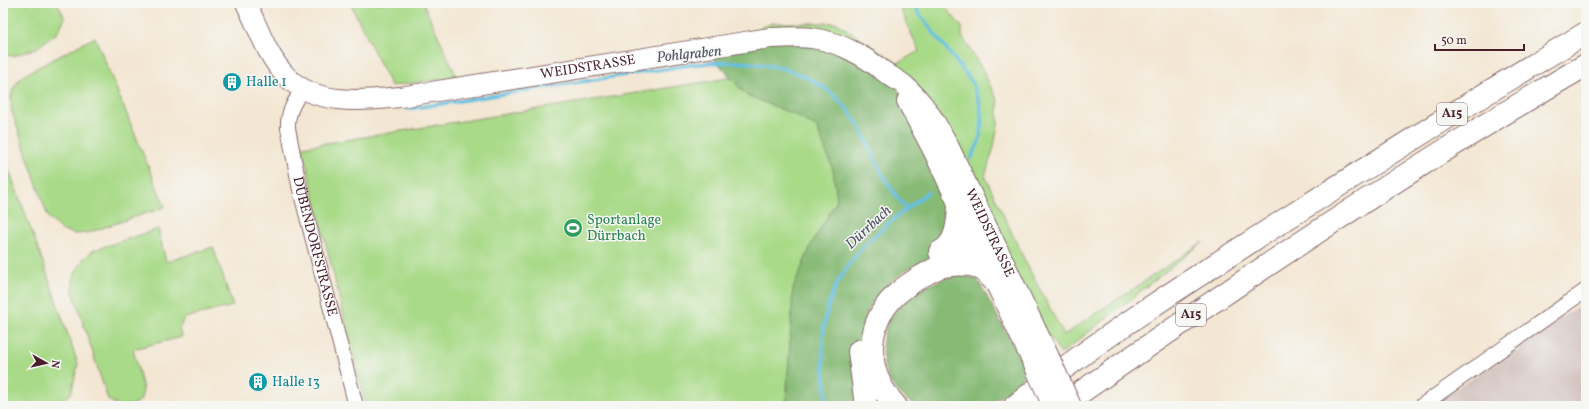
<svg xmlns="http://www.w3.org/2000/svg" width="1589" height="409" font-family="Vollkorn,serif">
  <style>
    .industrial { fill: #d0c0bc }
    .green { fill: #a9da88; stroke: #7a7c5a }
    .forest { fill: #86ba74; stroke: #686c50 }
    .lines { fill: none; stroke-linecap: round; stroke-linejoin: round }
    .stream { stroke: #64bfe2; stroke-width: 3.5 }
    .minor-casing { stroke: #856566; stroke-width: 16 }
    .secondary-casing { stroke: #856566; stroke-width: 22 }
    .motorway-casing { stroke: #856566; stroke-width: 24 }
    .minor { stroke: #fff; stroke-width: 14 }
    .secondary { stroke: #fff; stroke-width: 20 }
    .motorway { stroke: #fff; stroke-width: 22 }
    .secondary-bridge-casing { stroke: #856566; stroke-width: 22; stroke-linecap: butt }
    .secondary-bridge { stroke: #fff; stroke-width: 20 }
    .labels { text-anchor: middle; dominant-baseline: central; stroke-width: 3; stroke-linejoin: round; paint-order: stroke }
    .shield { fill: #f6f6f2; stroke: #7e6067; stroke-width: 1 }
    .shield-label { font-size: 13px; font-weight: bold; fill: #4a1f2b }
    .street-label { font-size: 14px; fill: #4a1f2b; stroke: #f6f6f2 }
    .culture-label { font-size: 14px; fill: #0d838f; stroke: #f6f6f2; text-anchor: start }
    .leisure-label { font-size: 14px; fill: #27864d; stroke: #f6f6f2; text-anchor: start }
    .water-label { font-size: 15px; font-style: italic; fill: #53576b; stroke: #f6f6f2 }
  </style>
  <rect width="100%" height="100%" fill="#f6f6f2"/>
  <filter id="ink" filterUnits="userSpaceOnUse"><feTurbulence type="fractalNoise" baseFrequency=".025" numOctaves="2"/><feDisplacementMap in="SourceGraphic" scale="8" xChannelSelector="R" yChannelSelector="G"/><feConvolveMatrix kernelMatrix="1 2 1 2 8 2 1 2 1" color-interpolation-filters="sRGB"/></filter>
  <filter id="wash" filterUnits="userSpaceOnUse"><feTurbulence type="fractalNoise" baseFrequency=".012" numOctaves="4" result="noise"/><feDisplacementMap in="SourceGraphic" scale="16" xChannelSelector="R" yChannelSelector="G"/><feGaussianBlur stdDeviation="0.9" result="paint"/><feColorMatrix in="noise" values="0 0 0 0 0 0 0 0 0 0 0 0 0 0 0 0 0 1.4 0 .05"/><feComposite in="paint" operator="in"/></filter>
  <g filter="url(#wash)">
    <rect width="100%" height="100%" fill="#f3e7d3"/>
    <path class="industrial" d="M1586,301V406H1427L1513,353L1550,325Z"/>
    <path class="green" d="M3,3H57L65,18L57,33L35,49L13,56L3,55Z
      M350,3H423L457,77L391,86Z
      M898,3H942L962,27V36L983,71L998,101V124L994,147L985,176L1025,261L1064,335L1203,242L1061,354L1052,340L996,283L959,206L705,48L773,23H837L898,63L919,51Z
      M95,37L165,207L87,233L74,234L61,230L48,217L12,112C10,94 11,88 24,75Z
      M729,78L795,107L817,128L836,170L838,204L796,297L785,406H366L302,147Z
      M3,154L39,251L78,364L71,394L52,406H3Z
      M158,229L166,262L213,247L233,306L184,318L179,330L182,337L133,349L143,389L141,400C128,408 121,408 108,400L73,292V277L84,258L94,250Z"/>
    <path class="forest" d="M770,38L867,58L909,103L959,206L945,250C903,270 864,289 860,342C859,349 861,356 862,363C863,377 864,392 866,406H786L793,289L811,245L837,200L833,170L817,128L795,115L746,95L705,48Z
      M960,274L978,280L1025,368L1022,382C1011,390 994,403 980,406C971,408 959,406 950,406C942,406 923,408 916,405C900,398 887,382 884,364C882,353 882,344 884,334C891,302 931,281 960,274Z"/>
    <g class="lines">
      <path class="stream" d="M911,3L972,82L980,104L982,125L979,142L971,158
        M408,109L696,64C759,58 821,65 858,124C869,143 876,165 888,184C894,193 900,201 907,209
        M827,406C826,384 822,361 823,339C825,268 877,232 928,192"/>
    </g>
  </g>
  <g filter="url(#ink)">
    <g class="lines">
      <defs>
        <g id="minor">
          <path id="s1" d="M303,88C295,101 287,112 288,128L300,190L356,406"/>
          <path d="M1421,406L1586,290"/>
        </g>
        <g id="secondary">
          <path id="s2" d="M246,3C258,27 267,56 286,76C315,106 363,101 400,97L770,38C784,38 799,36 812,38C841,42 864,56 886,73C891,77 898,80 904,85C923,101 935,121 947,143L1049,357"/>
          <path d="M907,101L933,150L1035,367"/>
        </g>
        <path id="motorway" d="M940,252C957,244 958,222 959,206
          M945,266C957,264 972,262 983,270C988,273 992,279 996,283
          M859,351L866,406
          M896,406C881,390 872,371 872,348C873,303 908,282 943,265C955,259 968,254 976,243C964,242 955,245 945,250
          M1015,406C1101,337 1194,278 1286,219C1385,156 1485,93 1586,33
          M1061,406C1233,287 1405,170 1586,65"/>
      </defs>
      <use href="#minor" class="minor-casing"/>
      <use href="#secondary" class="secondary-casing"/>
      <use href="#motorway" class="motorway-casing"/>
      <use href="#minor" class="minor"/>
      <use href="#secondary" class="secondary"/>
      <use href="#motorway" class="motorway"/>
      <defs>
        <path id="secondary-bridge" d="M1049,357L1071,406
          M1035,367L1053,406"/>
      </defs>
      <use href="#secondary-bridge" class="secondary-bridge-casing"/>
      <use href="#secondary-bridge" class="secondary-bridge"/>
    </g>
  </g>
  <defs>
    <symbol id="building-disc" viewBox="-11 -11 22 22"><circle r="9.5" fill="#0f9aa8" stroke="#f6f6f2"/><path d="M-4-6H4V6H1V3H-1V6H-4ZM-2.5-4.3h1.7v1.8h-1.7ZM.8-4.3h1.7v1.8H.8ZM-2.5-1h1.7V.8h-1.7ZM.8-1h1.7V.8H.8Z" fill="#fff"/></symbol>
    <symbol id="stadium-disc" viewBox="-11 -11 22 22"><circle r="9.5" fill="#2e9e5b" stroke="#f6f6f2"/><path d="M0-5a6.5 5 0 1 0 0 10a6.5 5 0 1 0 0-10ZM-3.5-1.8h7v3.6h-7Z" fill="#fff"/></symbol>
  </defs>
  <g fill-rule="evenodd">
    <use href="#building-disc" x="221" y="71" width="22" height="22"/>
    <use href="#stadium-disc" x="562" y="217" width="22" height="22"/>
    <use href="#building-disc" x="247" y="371" width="22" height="22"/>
  </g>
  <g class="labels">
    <g class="shield">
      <rect x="1437" y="103" width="30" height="22" rx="3"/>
      <rect x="1176" y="304" width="30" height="22" rx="3"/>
    </g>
    <g class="shield-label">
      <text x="1452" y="114">A15</text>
      <text x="1191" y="315">A15</text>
    </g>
    <g class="street-label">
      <text stroke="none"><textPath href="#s2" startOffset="394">WEIDSTRASSE</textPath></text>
      <text stroke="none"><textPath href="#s2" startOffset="897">WEIDSTRASSE</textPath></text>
      <text stroke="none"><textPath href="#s1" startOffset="165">DÜBENDORFSTRASSE</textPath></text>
    </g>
    <g class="culture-label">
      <text x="246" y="82">Halle 1</text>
      <text x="272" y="382">Halle 13</text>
    </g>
    <g class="leisure-label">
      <text x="587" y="220">Sportanlage<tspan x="587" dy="16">Dürrbach</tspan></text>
    </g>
    <g class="water-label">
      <text transform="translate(689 55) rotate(-6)">Pohlgraben</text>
      <text transform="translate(869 228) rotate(-43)">Dürrbach</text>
    </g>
  </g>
  <rect width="1589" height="409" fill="none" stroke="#f6f6f2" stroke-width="16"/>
  <g transform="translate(46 363) rotate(98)" stroke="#f6f6f2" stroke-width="3" paint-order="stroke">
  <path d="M0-3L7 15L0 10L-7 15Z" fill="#4a1f2b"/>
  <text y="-6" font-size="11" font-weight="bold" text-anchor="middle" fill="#4a1f2b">N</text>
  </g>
  <path d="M1435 44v6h89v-6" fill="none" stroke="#4a1f2b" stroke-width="2"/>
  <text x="1441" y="44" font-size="12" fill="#4a1f2b" stroke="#f6f6f2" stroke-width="3" paint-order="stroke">50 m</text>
</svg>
